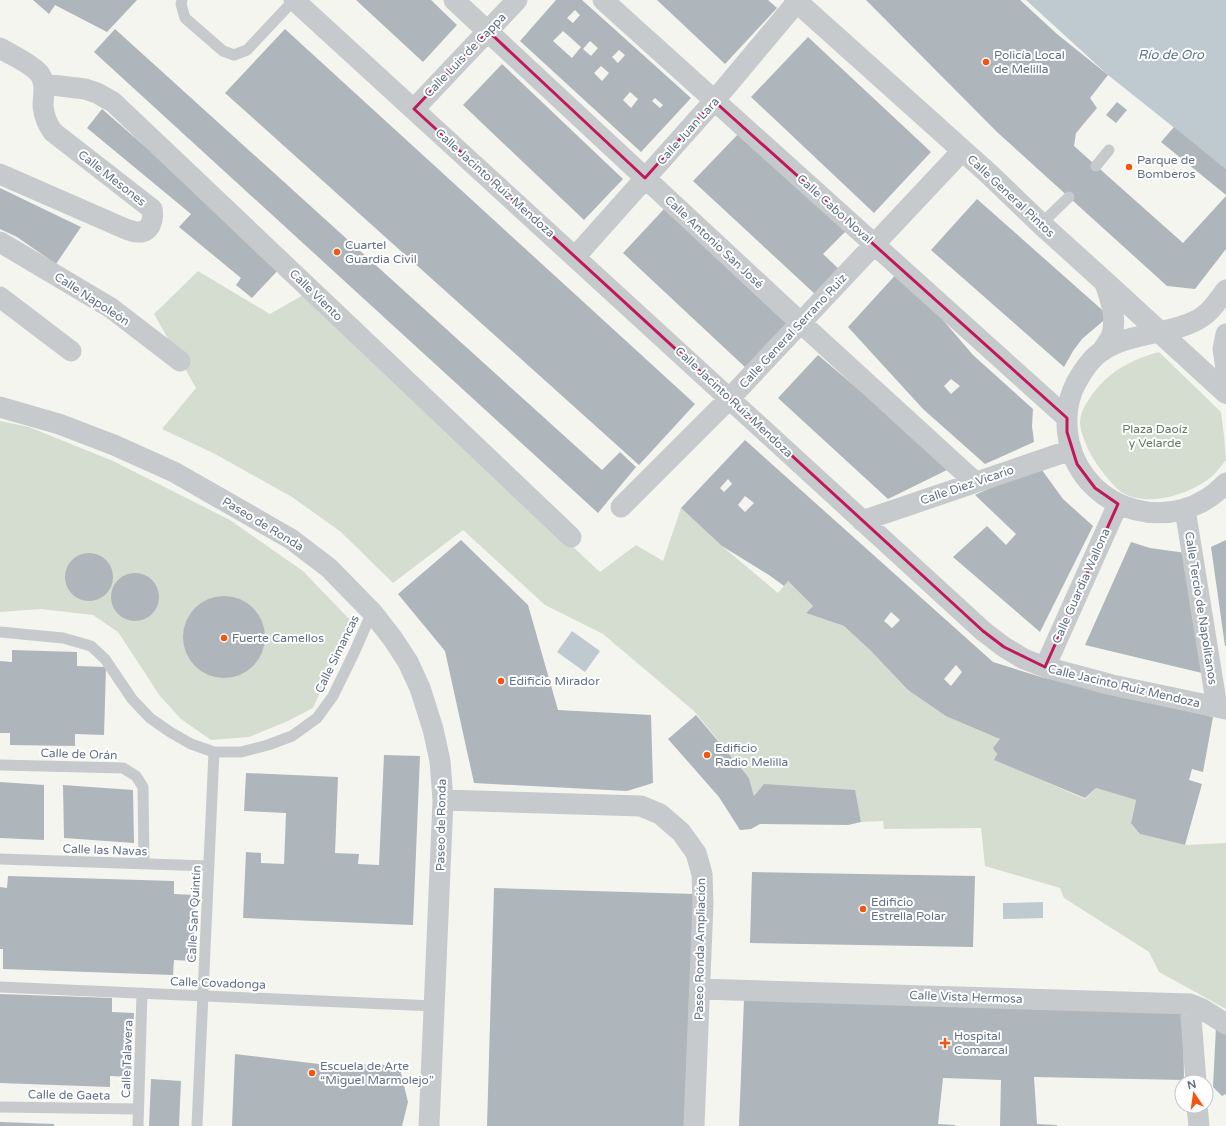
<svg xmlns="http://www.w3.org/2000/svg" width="1226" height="1126" font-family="'Varela Round',sans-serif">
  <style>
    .green { fill: #d5ddd1 }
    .water { fill: #bfcad0 }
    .building { fill: #aeb5bb; fill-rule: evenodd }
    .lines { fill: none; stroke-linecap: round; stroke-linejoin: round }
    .service { stroke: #c7cacd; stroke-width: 11 }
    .minor { stroke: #c7cacd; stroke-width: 21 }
    .tertiary { stroke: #c7cacd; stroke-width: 22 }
    .marked { fill: none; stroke: #c2185b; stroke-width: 3; stroke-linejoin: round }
    .poi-dot { fill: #f45511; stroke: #fff; stroke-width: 1.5 }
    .labels { text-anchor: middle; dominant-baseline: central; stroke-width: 4; stroke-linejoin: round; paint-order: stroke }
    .street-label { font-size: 12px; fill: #617285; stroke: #fff }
    .poi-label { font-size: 12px; fill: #617285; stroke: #fff; text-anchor: start }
    .park-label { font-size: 12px; fill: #647b60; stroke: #fff }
    .water-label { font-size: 13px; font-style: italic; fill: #5c7582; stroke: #fff }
  </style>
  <rect width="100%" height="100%" fill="#f5f5f0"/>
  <path class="green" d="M198,271L270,314L303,295L600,572L636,545L663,561L681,508L722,546L778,593L788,581L813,606L806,613L844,626L871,651L908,690L1000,739L995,760L1085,799L1096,788L1136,800L1131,822L1140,834L1185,845L1226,843V1009L1159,972L1149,952L1064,898L1060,888L985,866L981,828L884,829L883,821L861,822L854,790L754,796L749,778L746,774L694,711L603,634L545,605L463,530L393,583L341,532L292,497L215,454L162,429L196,388L154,314Z
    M1159,352L1221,412L1224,435L1226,460C1221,466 1216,473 1210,478C1188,495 1147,508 1121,492C1113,486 1099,468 1094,460C1089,452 1080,432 1080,423C1080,413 1085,405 1090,398C1107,372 1130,360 1159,352Z
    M0,421L29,427L113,461L230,520L303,571L353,623L313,708L288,721L249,737L211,740L181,719L160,696L118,632L93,615L41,609L0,612Z"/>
  <path class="water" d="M1026,0H1226V169L1108,75Z
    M572,631L600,651L585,672L557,652Z
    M1043,902V918L1003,919V903Z"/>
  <path class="building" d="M33,0H137L107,32L55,5L49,14Z
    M356,0H431L457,25L423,62Z
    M556,0H582L691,98L641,152L520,41ZM575,10L580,15L573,23L567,18ZM563,31L581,47L572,58L553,41ZM590,41L598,48L591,56L583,49ZM619,50L625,55L618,63L612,57ZM601,66L609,73L602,81L594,73ZM630,92L638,99L631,108L623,100ZM655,98L663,105L660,108L652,101Z
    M657,0H768L777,8L725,64Z
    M866,0H1020L1057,34L1108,75L1090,98L1097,108L1076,133L1074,146L1183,243L1226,196V249L1195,289L1167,286L997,132Z
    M115,29L602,470L620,452L636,467L598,513L94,52Z
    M285,29L695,404L639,465L225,93Z
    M808,37L931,152L874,213L751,97Z
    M502,64L623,179L584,220L463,105Z
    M1117,102L1127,110L1116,123L1106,115Z
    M102,109L282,266L252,298L236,285L241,278L179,227L191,214L87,128Z
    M1174,127L1226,169V195L1161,142Z
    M743,129L849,228L823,254L840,270L816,295L693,181Z
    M0,188L81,227L56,264L17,237L0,229Z
    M977,199L1109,316L1082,339L1073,351L1064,367L931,250Z
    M664,209L787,324L746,368L623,253Z
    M900,270L973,355L1033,409L1032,426L1034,442L985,464L923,409L848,327ZM951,379L960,386L951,394L944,386Z
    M818,355L951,468L888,499L778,398Z
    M745,440L993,662L1041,677L1213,717L1203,772L1192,769L1189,780L1202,784L1185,845L1140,834L1131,823L1136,800L1096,788L1085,798L994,760L997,754L993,748L1000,739L946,716L908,690L871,651L844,626L806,613L813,606L788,581L784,586L769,575L722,546L681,508ZM728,479L732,484L724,492L720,488ZM745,496L754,503L745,512L738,505ZM891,612L900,620L892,628L884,621ZM956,665L962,672L951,686L944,679Z
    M1039,466L1063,499L1093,526L1040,632L953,557L987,526L1006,545L1016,534L975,495Z
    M461,540L528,605L558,710L651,715L653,783L627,791L474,783L445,651L398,594Z
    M1226,540V646H1225L1211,547Z
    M1131,542L1150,548L1186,553L1202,673L1085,645Z
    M65 577a24 24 0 1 1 48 0a24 24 0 1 1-48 0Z
    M111 597a24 24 0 1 1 48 0a24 24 0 1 1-48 0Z
    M183 637a41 41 0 1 1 82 0a41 41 0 1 1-82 0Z
    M12,650L77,652V666L106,667L104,735L75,734V746L10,745V733H0V661L12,662Z
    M696,715L746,774L749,778L754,796L764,784L855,790L861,822L848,825L760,824L751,829L740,830L719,797L668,739Z
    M384,755L420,756L413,925L243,918L246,852L261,853V863L284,864L286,813L244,811L246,773L338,777L335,853L359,854L358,864L379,865Z
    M0,782L44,785V840L0,838Z
    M63,785L133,790L134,843L64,838Z
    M752,872L975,876L973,947L750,943Z
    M8,876L174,881V894L196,895L193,961L174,960L173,975L3,969V949H0V887L7,888Z
    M494,888L695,894L687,1126H487Z
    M0,994L112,998V1012L134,1013L131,1077L110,1076V1087L0,1083Z
    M744,999L1183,1009L1184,1080L1034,1077L1037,1124L1057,1125V1126H1000L1001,1080L943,1078L938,1124L955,1125V1126H739Z
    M1216,1027L1226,1034V1094L1222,1096L1213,1087Z
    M235,1054L319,1064L399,1065L408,1102L402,1126H232Z
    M151,1079L181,1081L179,1126H149Z
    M0,1122L54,1124V1126H0Z"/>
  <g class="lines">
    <path class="service" d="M182,0L181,4L185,18L223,51L234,55L247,50L294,0
      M1096,166L1109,150
      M1041,224L1069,197
      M0,632L63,638L91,646L105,659L132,699L150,718L170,732L191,744L214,752H241L268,745L292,736L317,718L333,696L354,653L372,612
      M0,765L123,768L136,776L143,787L144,864
      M0,859L209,866
      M0,987L434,1006
      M0,1107L138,1109
      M138,1126L142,993
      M197,1126L214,752"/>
    <path class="minor" d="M294,0L983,631L1004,647L1024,659L1045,667L1112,685L1226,709
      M454,0L801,323L975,482
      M603,0L1067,418
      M0,48C13,56 29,62 39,73C47,83 43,95 43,106C44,116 47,124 53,132L152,209C154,219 151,233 137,232C134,232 130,230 128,230L0,174
      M44,84L85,89L97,93L113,102L571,537
      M414,109L517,0
      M0,242L111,308L180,361
      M575,257L714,101L797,2
      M1226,290C1219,299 1212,311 1202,317C1192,324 1180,327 1168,330C1147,335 1121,338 1102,351C1091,358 1082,372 1076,383C1066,402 1065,422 1069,442C1086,514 1176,537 1226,483
      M0,297L71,351
      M1226,334L1223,349L1226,369
      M1102,351C1105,346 1110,340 1112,334C1117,317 1110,297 1104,281
      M0,407L59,424L114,445L174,472L291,539L329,568L372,612L393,639L408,662L420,688L433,729L440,761L443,800L429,1126
      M621,507L730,398L962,151
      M1185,509L1217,707
      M862,521L1071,450
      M1045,667L1118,504
      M443,800L641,806L660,814L681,832L696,853L702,874L703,904L694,1126
      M700,989L1190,1004L1202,1009L1226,1024
      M1190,1004L1196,1082
      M1197,1106L1199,1126"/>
    <path class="tertiary" d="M795,0L989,174L1041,224L1104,281L1226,393"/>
  </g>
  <path class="marked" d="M488,31L645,178L714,101L1067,418V432L1077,464L1095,488L1118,504L1045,667L1004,647L983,631L414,109Z"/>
  <g class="poi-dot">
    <circle cx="986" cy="62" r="4"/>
    <circle cx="1129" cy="167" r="4"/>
    <circle cx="337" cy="252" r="4"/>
    <circle cx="224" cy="638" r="4"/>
    <circle cx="501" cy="681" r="4"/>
    <circle cx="707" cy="755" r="4"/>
    <circle cx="863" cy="909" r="4"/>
    <path d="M943 1037h4v4h4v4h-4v4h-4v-4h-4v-4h4z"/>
    <circle cx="312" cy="1073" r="4"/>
  </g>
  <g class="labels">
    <g class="street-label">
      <text transform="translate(465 55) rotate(-46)">Calle Luis de Cappa</text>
      <text transform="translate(688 131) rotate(-48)">Calle Juan Lara</text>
      <text transform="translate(112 178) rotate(38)">Calle Mesones</text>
      <text transform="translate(495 183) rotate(42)">Calle Jacinto Ruiz Mendoza</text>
      <text transform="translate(1011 196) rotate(43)">Calle General Pintos</text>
      <text transform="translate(835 209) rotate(42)">Calle Cabo Noval</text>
      <text transform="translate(714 242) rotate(43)">Calle Antonio San José</text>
      <text transform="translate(316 295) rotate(44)">Calle Viento</text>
      <text transform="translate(92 299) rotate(33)">Calle Napoleón</text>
      <text transform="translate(793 331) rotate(-47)">Calle General Serrano Ruiz</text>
      <text transform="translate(734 402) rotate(43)">Calle Jacinto Ruiz Mendoza</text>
      <text transform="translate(967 485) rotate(-19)">Calle Diez Vicario</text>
      <text transform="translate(263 524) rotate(31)">Paseo de Ronda</text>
      <text transform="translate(1081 586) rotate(-66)">Calle Guardia Wallona</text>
      <text transform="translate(1201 608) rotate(81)">Calle Tercio de Napolitanos</text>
      <text transform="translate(337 654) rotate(-64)">Calle Simancas</text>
      <text transform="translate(1124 686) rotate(13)">Calle Jacinto Ruiz Mendoza</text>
      <text transform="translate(79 754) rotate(2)">Calle de Orán</text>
      <text transform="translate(441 825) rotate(-89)">Paseo de Ronda</text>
      <text transform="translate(105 850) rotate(2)">Calle las Navas</text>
      <text transform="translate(194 914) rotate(-87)">Calle San Quintín</text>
      <text transform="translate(700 949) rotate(-89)">Paseo Ronda Ampliación</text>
      <text transform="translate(218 983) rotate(2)">Calle Covadonga</text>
      <text transform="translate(966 997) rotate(2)">Calle Vista Hermosa</text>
      <text transform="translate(127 1059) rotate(-88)">Calle Talavera</text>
      <text transform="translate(69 1095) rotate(1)">Calle de Gaeta</text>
    </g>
    <g class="poi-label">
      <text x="994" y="55">Policía Local<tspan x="994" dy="14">de Melilla</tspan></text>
      <text x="1137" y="160">Parque de<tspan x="1137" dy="14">Bomberos</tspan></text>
      <text x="345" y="245">Cuartel<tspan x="345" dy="14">Guardia Civil</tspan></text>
      <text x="232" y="638">Fuerte Camellos</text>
      <text x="509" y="681">Edificio Mirador</text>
      <text x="715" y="748">Edificio<tspan x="715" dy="14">Radio Melilla</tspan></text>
      <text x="871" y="902">Edificio<tspan x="871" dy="14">Estrella Polar</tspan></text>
      <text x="954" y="1036">Hospital<tspan x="954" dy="14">Comarcal</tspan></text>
      <text x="320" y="1066">Escuela de Arte<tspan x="320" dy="14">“Miguel Marmolejo”</tspan></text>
    </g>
    <g class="park-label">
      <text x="1155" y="429">Plaza Daoíz<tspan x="1155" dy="14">y Velarde</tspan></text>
    </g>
    <g class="water-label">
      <text x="1171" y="55">Río de Oro</text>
    </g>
  </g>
  <g transform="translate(1194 1094) rotate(347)"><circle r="19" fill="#ffffff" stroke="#c0c7ce"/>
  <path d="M0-3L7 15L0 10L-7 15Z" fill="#f45511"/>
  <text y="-6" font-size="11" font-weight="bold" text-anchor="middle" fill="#617285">N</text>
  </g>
</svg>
